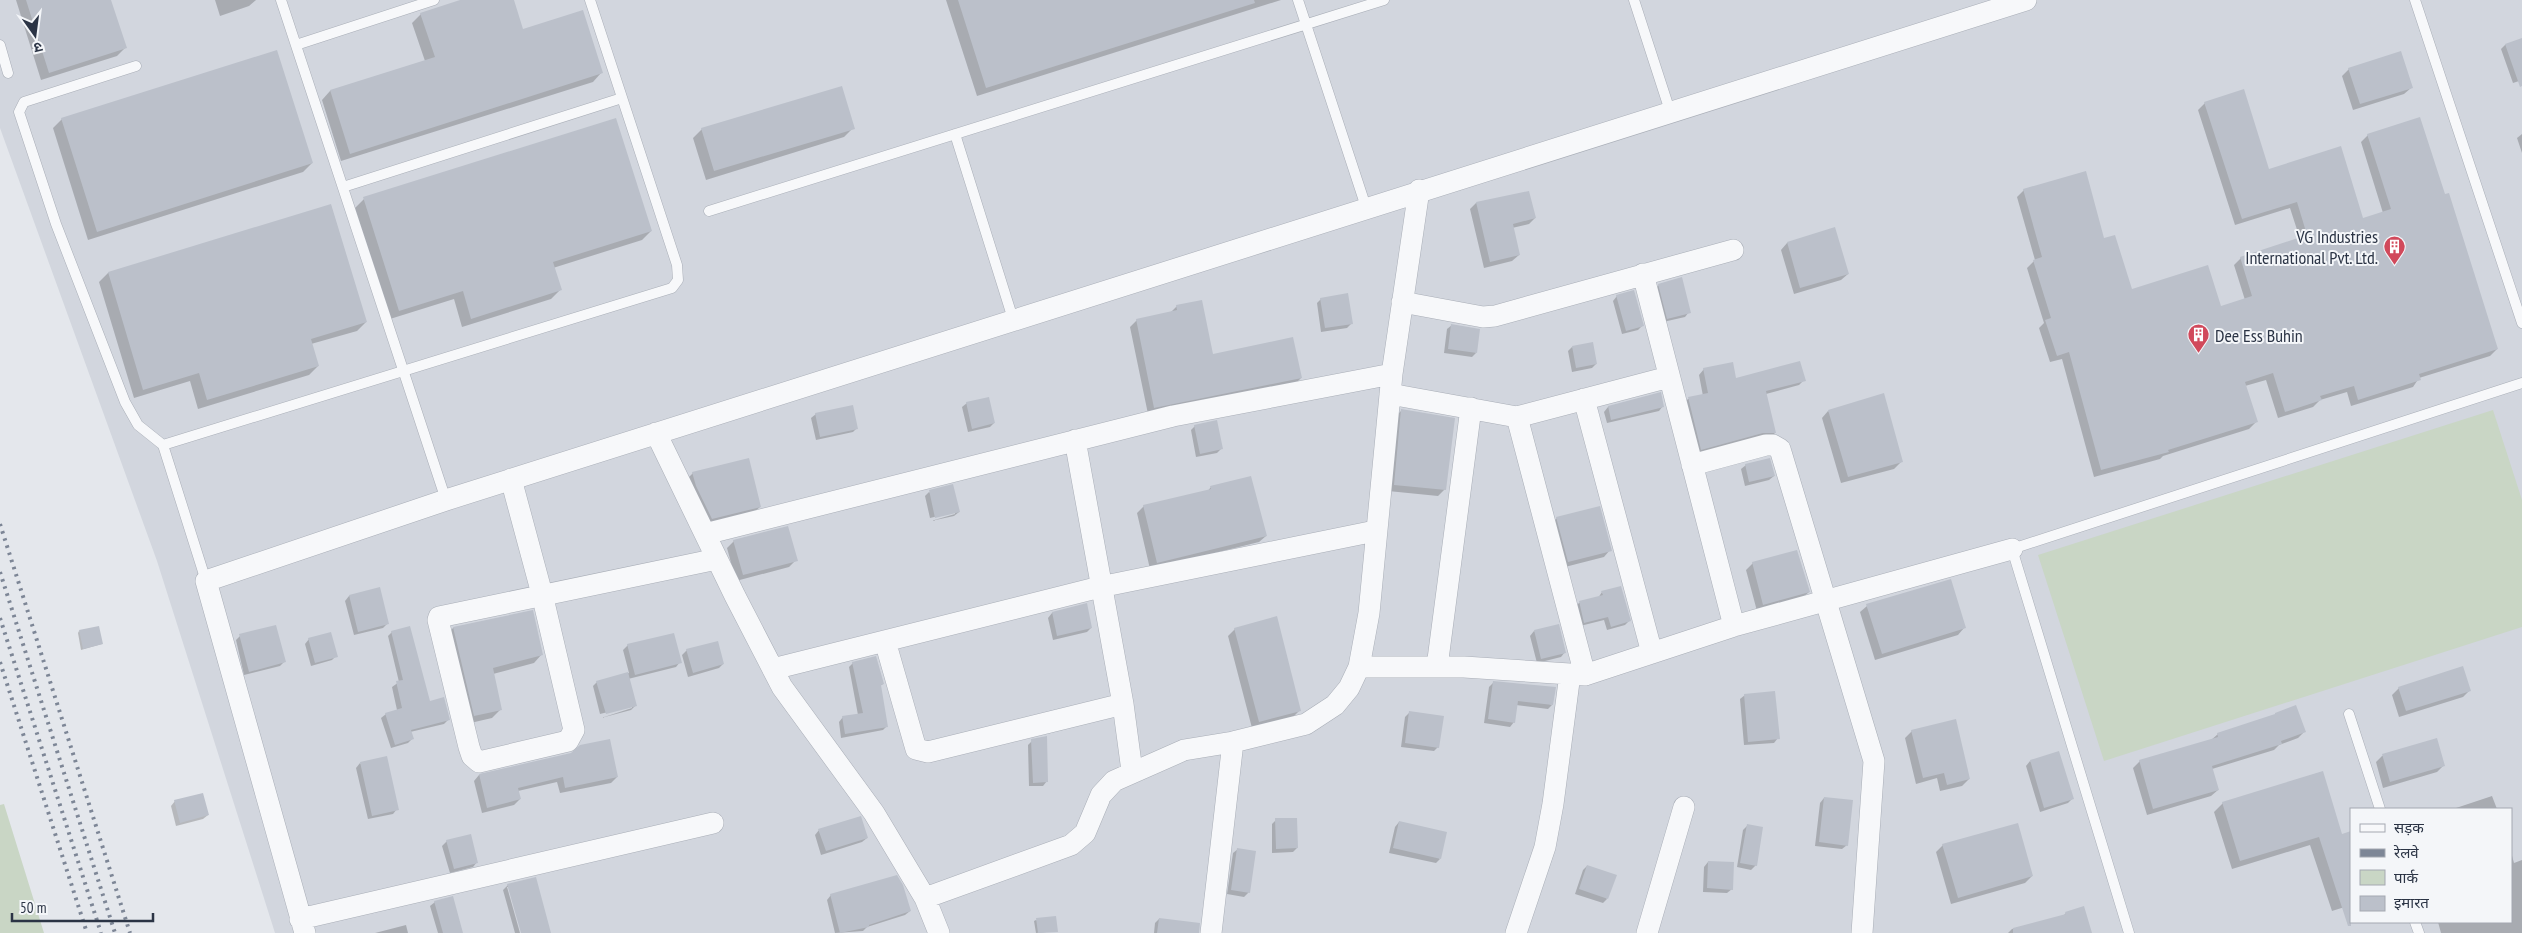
<svg xmlns="http://www.w3.org/2000/svg" width="2522" height="933" font-family="'PT Sans Narrow','Noto Sans Devanagari',sans-serif">
  <style>
    .built { fill: #d2d6de; fill-rule: evenodd }
    .green { fill: #c9d6c5 }
    .shadow { fill: #0003 }
    .building { fill: #bbc0ca }
    .lines { fill: none; stroke-linecap: round; stroke-linejoin: round }
    .lane-casing { stroke: #a9aeb7; stroke-width: 11 }
    .street-casing { stroke: #a9aeb7; stroke-width: 22 }
    .lane { stroke: #f7f8fa; stroke-width: 10 }
    .street { stroke: #f7f8fa; stroke-width: 21 }
    .rail { stroke: #7d8696; stroke-width: 4; stroke-dasharray: 2.5 5; stroke-linecap: butt }
    .labels { text-anchor: middle; dominant-baseline: central; stroke-width: 4; stroke-linejoin: round; paint-order: stroke }
    .poi-label { font-size: 18px; fill: #2b3445; stroke: #f4f6f9; text-anchor: end }
  </style>
  <rect width="100%" height="100%" fill="#e4e7ec"/>
  <path class="built" d="M0,0H2522V933H275L157,561L0,128ZM2351,809H2511V922H2351Z"/>
  <path class="green" d="M2493,410L2522,500V627L2104,761L2038,555Z
    M4,804L44,933H0V805Z"/>
  <path class="shadow" d="M16,0H110L125,48L117,56L41,80Z
    M215,0H256L249,6L220,16Z
    M464,0H512L522,31L601,73L593,82L341,161L322,100L330,91L425,61L412,23L421,14Z
    M946,0H1281L977,96Z
    M2522,39V80L2513,83L2501,49L2505,45Z
    M2349,69L2411,88L2404,94L2353,110L2342,76Z
    M2205,103L2268,170L2362,220L2383,213L2361,142L2368,135L2497,349L2490,356L2419,378L2413,387L2351,406L2347,392L2320,400L2313,407L2278,418L2266,380L2245,386L2256,422L2249,429L2163,456L2160,459L2094,477L2062,359L2050,362L2039,328L2044,323L2027,268L2035,260L2017,197L2024,190L2103,240L2131,291L2220,307L2245,300L2234,265L2241,258L2300,239L2290,208L2235,225L2198,110Z
    M62,119L312,163L303,172L88,240L53,128Z
    M853,128L844,137L706,180L693,138L702,129Z
    M2522,134V153L2517,138Z
    M364,199L651,231L642,240L553,268L560,290L551,299L462,327L454,299L390,319L355,208Z
    M1476,203L1535,218L1529,224L1512,228L1519,255L1512,261L1484,268L1470,209Z
    M331,206L366,322L357,331L311,344L318,366L309,375L198,409L190,381L134,398L99,282L108,273Z
    M1834,229L1848,274L1841,280L1794,294L1781,250L1787,243Z
    M1659,285L1689,312L1685,317L1663,322L1655,289Z
    M1617,296L1642,326L1638,330L1622,334L1613,301Z
    M1321,299L1351,324L1347,328L1321,332L1317,303Z
    M1177,306L1212,356L1301,378L1294,385L1148,414L1130,327L1137,320L1170,313Z
    M1452,325L1476,353L1472,357L1444,353L1447,329Z
    M1572,347L1596,364L1592,368L1572,372L1568,351Z
    M1704,369L1735,380H1804L1799,385L1766,394L1775,433L1770,438L1696,454L1683,404L1688,399L1703,396L1699,375Z
    M1660,394L1663,406L1659,411L1607,423L1604,412L1608,407Z
    M967,403L994,423L990,427L968,432L962,407Z
    M1402,410L1445,489L1438,496L1388,491L1395,417Z
    M1828,411L1901,462L1894,469L1841,483L1822,418Z
    M816,414L857,428L853,432L816,440L811,418Z
    M1195,426L1221,449L1217,453L1196,457L1191,430Z
    M1746,465L1774,476L1769,480L1745,486L1741,469Z
    M693,473L760,507L753,513L705,525L686,480Z
    M1211,487L1266,536L1259,542L1150,569L1137,513L1144,506L1207,492Z
    M929,492L959,512L954,516L931,521L955,514V512L930,518L925,496Z
    M1557,518L1610,550L1604,557L1561,568L1550,525Z
    M734,541L796,560L789,567L736,581L727,548Z
    M1753,563L1809,592L1802,598L1757,611L1746,570Z
    M379,589L387,624L383,628L354,635L345,601L349,596Z
    M1602,592L1629,621L1625,625L1607,630L1604,620L1580,626L1575,607L1579,603L1598,598Z
    M1086,605L1091,628L1087,632L1053,640L1048,618L1052,613Z
    M1867,606L1964,628L1958,635L1875,660L1860,612Z
    M532,612L542,654L534,663L493,674L500,710L492,718L466,724L445,637L453,628Z
    M1235,629L1300,710L1293,717L1252,728L1228,636Z
    M79,631L102,644L81,650L78,633Z
    M1534,631L1565,652L1561,657L1537,663L1530,636Z
    M392,632L429,702L448,720L444,724L410,732L412,739L408,743L391,748L381,718L386,714L397,710L392,687L399,682L388,636Z
    M240,636L284,662L280,666L244,675L236,640Z
    M309,639L336,656L332,660L311,666L305,644Z
    M628,645L680,662L676,667L628,679L636,705L631,710L601,718L632,708V706L600,714L593,686L597,682L629,673L623,650Z
    M687,650L723,664L719,668L688,677L682,655Z
    M853,663L883,684L880,686L887,726L883,730L841,738L839,722L843,717L858,715L849,667Z
    M1493,683L1552,705L1548,709L1516,705L1514,722L1510,727L1484,723L1489,687Z
    M2399,688L2470,690L2463,697L2399,717L2392,695Z
    M1745,695L1778,738L1774,743L1744,745L1740,699Z
    M1409,713L1438,747L1434,751L1401,747L1405,717Z
    M1912,731L1969,779L1962,786L1940,791L1937,778L1916,784L1905,738Z
    M2304,732L2298,738L2279,745L2274,750L2212,769L2218,790L2211,796L2147,815L2133,768L2140,761L2210,741L2218,734Z
    M2436,739L2444,765L2437,772L2383,788L2376,762L2382,756Z
    M1032,741L1047,781L1043,786H1029L1028,745Z
    M571,754L617,777L611,783L560,793L557,782L518,791L520,799L514,805L482,813L474,781L479,775Z
    M2030,761L2072,799L2068,803L2040,812L2026,766Z
    M360,763L397,809L393,814L368,819L356,768Z
    M2322,772L2351,905L2332,911L2310,845L2232,869L2214,812L2223,803Z
    M2492,796L2497,809H2453Z
    M1824,798L1847,845L1842,849L1815,846L1820,803Z
    M175,801L208,815L203,819L176,826L171,806Z
    M1276,820L1297,848L1293,852L1272,853V824Z
    M1399,822L1440,859L1436,863L1389,853L1395,827Z
    M1747,826L1756,865L1751,870L1737,867L1743,830Z
    M819,830L867,838L862,842L821,855L815,835Z
    M447,841L477,862L473,867L450,873L442,846Z
    M1943,845L2032,876L2025,883L1951,904L1936,852Z
    M1238,849L1249,892L1244,897L1227,894L1233,853Z
    M2511,852L2514,863L2522,860V933H2441L2438,922H2511Z
    M1708,862L1732,889L1727,893L1703,892L1704,867Z
    M1587,866L1607,899L1603,903L1575,894L1583,870Z
    M508,885L549,933H522L510,887H507L520,933H515L503,890Z
    M831,895L910,911L905,915L867,927L863,931L835,933L827,900Z
    M435,902L461,933H438L430,906Z
    M2066,913L2090,933H2008L2012,929L2063,916Z
    M1159,919L1195,933H1154L1155,923Z
    M1036,920L1057,931L1036,933L1034,921Z
    M406,925L408,933H375Z"/>
  <path class="building" d="M26,0H111L127,48L49,73Z
    M460,0H514L523,29L583,10L603,73L350,154L330,90L435,57L420,13Z
    M958,0H1254L1255,3L986,88Z
    M2522,38V86L2520,87L2505,44Z
    M277,50L313,163L97,232L61,118Z
    M2401,51L2413,88L2360,104L2348,68Z
    M842,86L855,129L714,171L701,128Z
    M2244,89L2269,169L2341,146L2363,218L2391,209L2367,134L2420,117L2445,194L2449,193L2498,349L2419,374L2421,380L2358,400L2354,386L2320,396L2322,400L2285,412L2273,373L2245,382L2258,422L2168,450L2169,452L2101,470L2069,352L2057,356L2045,320L2051,318L2033,260L2042,257L2023,189L2086,171L2104,238L2115,235L2132,289L2208,265L2221,306L2252,296L2240,257L2307,235L2297,202L2242,219L2204,102Z
    M616,118L652,231L553,262L562,290L471,319L463,291L399,311L363,197Z
    M1529,191L1536,218L1513,224L1520,255L1490,262L1476,202Z
    M331,204L367,322L311,339L319,366L207,400L199,373L143,390L108,272Z
    M1835,227L1849,274L1800,288L1787,242Z
    M1682,277L1691,313L1667,319L1658,284Z
    M1634,290L1644,326L1626,331L1616,295Z
    M1348,293L1353,324L1325,328L1320,298Z
    M1202,300L1213,354L1293,337L1302,378L1154,408L1136,319L1177,310L1176,305Z
    M1451,324L1480,329L1477,353L1448,349Z
    M1593,342L1597,364L1576,368L1572,346Z
    M1800,361L1806,381L1766,391L1776,433H1763L1701,450L1688,397L1708,393L1703,368L1733,362L1736,378Z
    M1661,392L1664,407L1611,420L1608,406Z
    M1884,393L1903,462L1848,477L1828,410Z
    M989,397L995,423L972,429L966,402Z
    M853,405L858,429L820,437L815,413Z
    M1401,409L1455,418L1446,490L1394,485Z
    M1217,420L1223,449L1200,454L1194,425Z
    M749,458L761,507L712,519L696,486L692,472Z
    M1770,458L1775,476L1749,482L1745,464Z
    M1251,476L1267,536L1157,563L1143,505L1211,489L1210,486Z
    M953,484L960,512L935,518L929,490Z
    M1600,506L1612,551L1568,562L1556,517Z
    M788,526L798,561L743,575L733,540Z
    M1797,550L1810,592L1763,605L1752,562Z
    M1951,579L1966,628L1882,654L1866,604Z
    M1621,586L1631,621L1611,627L1608,617L1584,623L1579,601L1603,595L1601,591Z
    M380,587L389,624L358,632L349,595Z
    M1087,603L1092,628L1057,636L1052,612Z
    M533,610L543,655L493,668L502,710L474,716L453,627Z
    M1277,616L1301,711L1259,722L1234,628Z
    M1559,624L1566,653L1541,659L1534,630Z
    M276,625L286,662L249,672L239,634Z
    M99,626L103,644L83,649L79,630Z
    M410,626L430,701L444,697L450,720L411,730L414,739L395,745L385,713L402,708L396,681L403,680L391,631Z
    M331,632L338,657L315,663L308,638Z
    M674,633L682,663L635,675L627,644Z
    M718,641L724,664L693,673L686,649Z
    M876,656L884,684L881,685L888,727L845,734L842,716L863,713L852,662Z
    M2463,666L2471,691L2406,711L2398,687Z
    M628,672L637,706L606,714L596,681Z
    M1493,681L1556,687L1553,705L1518,701L1515,723L1488,719Z
    M1775,691L1780,739L1748,742L1744,694Z
    M2296,705L2306,732L2281,741L2282,744L2212,766L2219,790L2153,809L2139,760L2218,737L2217,733L2275,714V713Z
    M1409,711L1444,716L1439,748L1405,743Z
    M1956,719L1970,779L1947,785L1944,773L1923,778L1911,730Z
    M1047,736L1048,782L1033,783L1031,739Z
    M2437,738L2445,766L2390,782L2382,754Z
    M610,739L618,777L565,788L563,777L518,788L521,799L487,808L479,774L571,753L580,745Z
    M2059,751L2074,799L2044,808L2030,760Z
    M387,756L399,810L372,816L360,762Z
    M2323,771L2342,834L2351,831V926H2348L2319,837L2240,861L2222,802Z
    M203,793L209,815L180,823L174,800Z
    M1824,797L1853,800L1848,846L1819,842Z
    M861,816L868,838L826,851L818,829Z
    M1275,818H1297L1298,848L1276,849Z
    M1399,821L1447,832L1441,859L1393,848Z
    M2018,823L2033,876L1958,898L1942,844Z
    M1747,824L1763,827L1757,866L1740,863Z
    M471,834L478,863L454,869L446,840Z
    M1237,848L1256,851L1250,893L1231,890Z
    M1708,861L1734,862L1733,890L1707,888Z
    M1587,865L1617,875L1608,899L1579,889Z
    M897,875L903,885L911,911L869,925V927L840,933L830,894Z
    M536,877L551,933H521L507,884Z
    M453,896L463,933H443L434,901Z
    M2084,906L2092,933H2013V928L2066,914L2065,912Z
    M1056,916L1058,932L1038,933L1036,918Z
    M1159,918L1200,923L1199,933H1157Z"/>
  <g class="lines">
    <defs>
      <path id="lane" d="M281,0L446,500
        M1298,0L1366,207
        M1634,0L1670,111
        M2415,0L2522,323
        M0,45L8,73
        M296,45L434,0
        M136,66L24,102L19,112L56,224L125,402L138,425L163,445L206,581
        M955,134L1013,319
        M343,187L622,98
        M709,211L1384,0
        M163,445L672,288L678,280L677,265L590,0
        M2349,714L2380,809
        M2415,922L2419,933
        M2129,933L2012,549L2522,383"/>
      <path id="street" d="M1643,274L1734,626
        M1402,302L1483,317L1495,316L1733,250
        M1390,394L1517,417L1669,377
        M1584,399L1652,653
        M656,433L735,596L782,687L874,813L925,898L939,933
        M1075,440L1123,704L1132,771
        M1692,465L1766,445H1773L1780,449L1874,761L1862,933
        M511,479L542,594L574,730L568,741L479,762L472,756L469,747L438,620L439,617L717,559
        M705,534L1173,416L1392,374
        M885,641L916,749L928,752L1123,704
        M1359,667H1464L1585,675L1517,417
        M1437,667L1471,408
        M773,669L1100,587L1375,531
        M1585,675L1734,626L2012,549
        M925,898L1071,845L1085,833L1101,795L1114,781L1184,750L1233,742L1306,724L1335,705L1349,688L1359,667L1369,613L1392,374L1419,190
        M300,919L713,823
        M305,933L206,581L446,500L2026,0
        M1211,933L1233,742
        M1516,933L1545,847L1553,804L1570,674
        M1647,933L1684,807"/>
    </defs>
    <use href="#lane" class="lane-casing"/>
    <use href="#street" class="street-casing"/>
    <use href="#lane" class="lane"/>
    <use href="#street" class="street"/>
    <path class="rail" d="M0,524L130,933
      M0,572L115,933
      M0,618L101,933
      M0,662L87,933"/>
  </g>
  <defs>
    <symbol id="building-pin" viewBox="-11 -11 22 30"><path d="M0 17L-7.5 6A9.5 9.5 0 1 1 7.5 6Z" fill="#d1495b" stroke="#f4f6f9"/><path d="M-4-6H4V6H1V3H-1V6H-4ZM-2.5-4.3h1.7v1.8h-1.7ZM.8-4.3h1.7v1.8H.8ZM-2.5-1h1.7V.8h-1.7ZM.8-1h1.7V.8H.8Z" fill="#fff"/></symbol>
  </defs>
  <g fill-rule="evenodd">
    <use href="#building-pin" x="2382" y="234" width="25" height="34"/>
    <use href="#building-pin" x="2186" y="322" width="25" height="34"/>
  </g>
  <g class="labels">
    <g class="poi-label">
      <text x="2378" y="236">VG Industries<tspan x="2378" dy="21">International Pvt. Ltd.</tspan></text>
      <text x="2215" y="335" text-anchor="start">Dee Ess Buhin</text>
    </g>
  </g>
  <rect x="2350" y="808" width="162" height="115" fill="#f4f6f9" stroke="#a4a8b1"/>
  <rect x="2360" y="824" width="25" height="8" fill="#f7f8fa" stroke="#a4a8b1"/>
  <text x="2394" y="833" font-size="15" fill="#2b3445">सड़क</text>
  <rect x="2360" y="849" width="25" height="8" fill="#7d8696" stroke="#a4a8b1"/>
  <text x="2394" y="858" font-size="15" fill="#2b3445">रेलवे</text>
  <rect x="2360" y="870" width="25" height="15" fill="#c9d6c5" stroke="#a4a8b1"/>
  <text x="2394" y="883" font-size="15" fill="#2b3445">पार्क</text>
  <rect x="2360" y="896" width="25" height="15" fill="#bbc0ca" stroke="#a4a8b1"/>
  <text x="2394" y="908" font-size="15" fill="#2b3445">इमारत</text>
  <g transform="translate(35 35) rotate(166)" stroke="#f4f6f9" stroke-width="4" paint-order="stroke">
  <path d="M0-4L9 19L0 12L-9 19Z" fill="#2b3445"/>
  <text y="-8" font-size="14" font-weight="bold" text-anchor="middle" fill="#2b3445">उ</text>
  </g>
  <path d="M12 913v8h141v-8" fill="none" stroke="#2b3445" stroke-width="2.5"/>
  <text x="20" y="913" font-size="15" fill="#2b3445" stroke="#f4f6f9" stroke-width="4" paint-order="stroke">50 m</text>
</svg>
